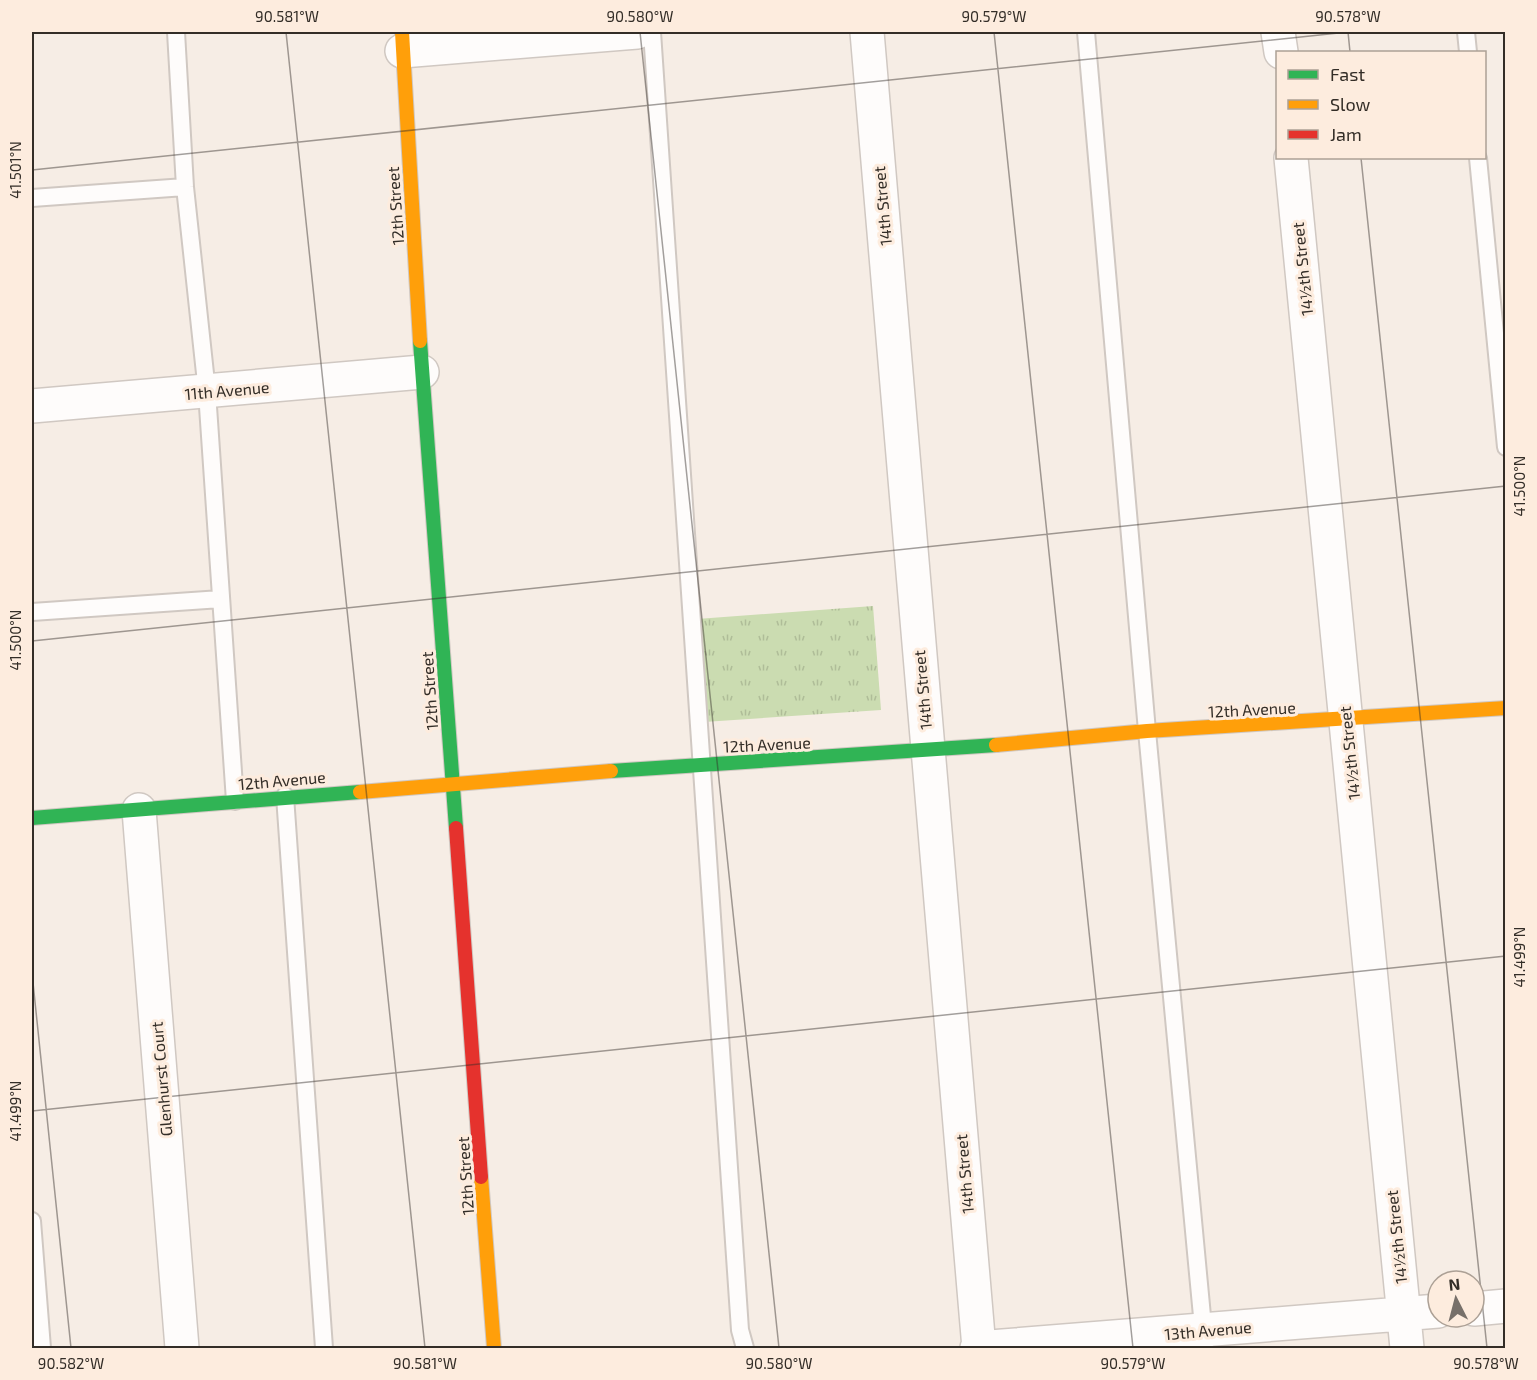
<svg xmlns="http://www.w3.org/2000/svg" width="1537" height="1380" font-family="'Exo 2',sans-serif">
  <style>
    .park { fill: url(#park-tufts) }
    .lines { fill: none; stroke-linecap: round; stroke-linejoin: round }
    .lane-casing { stroke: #d0c8c2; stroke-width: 20 }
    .street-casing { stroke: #d0c8c2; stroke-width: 36 }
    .fast-casing { stroke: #d0c8c2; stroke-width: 16 }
    .slow-casing { stroke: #d0c8c2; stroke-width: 16 }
    .jam-casing { stroke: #d0c8c2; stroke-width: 16 }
    .lane { stroke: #fefcfb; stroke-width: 16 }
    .street { stroke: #fefcfb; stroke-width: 33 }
    .fast { stroke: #30b455; stroke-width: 14 }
    .slow { stroke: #ff9f0a; stroke-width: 14 }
    .jam { stroke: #e5322d; stroke-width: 14 }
    .ticks { fill: none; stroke: #332d27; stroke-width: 1.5; stroke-opacity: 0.45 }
    .labels { text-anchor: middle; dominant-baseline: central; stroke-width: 6; stroke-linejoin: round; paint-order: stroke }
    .street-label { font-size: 16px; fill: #332d27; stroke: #fdecde }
    .neatline { fill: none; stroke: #332d27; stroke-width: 2 }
    .ticks-label { font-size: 15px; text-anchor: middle; fill: #332d27 }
  </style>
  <defs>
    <pattern id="park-tufts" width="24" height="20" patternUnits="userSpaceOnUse" patternTransform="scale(1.5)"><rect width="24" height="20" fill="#cbdcb1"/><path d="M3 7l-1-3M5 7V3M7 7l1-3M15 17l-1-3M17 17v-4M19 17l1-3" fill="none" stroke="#afbd98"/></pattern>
  </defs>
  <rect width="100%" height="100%" fill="#f6ede5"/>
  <path class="park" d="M873,606L881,710L704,722L697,619Z"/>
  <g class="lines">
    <defs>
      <path id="lane" d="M176,32L185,187L207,392L235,801
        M652,32L740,1330L745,1348
        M1086,32L1147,731L1205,1348
        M1466,32L1468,52
        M1478,158L1506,447
        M32,198L185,187
        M32,612L221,599
        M285,796L324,1348
        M32,1221L42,1348"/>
      <path id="street" d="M867,32L979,1348
        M1278,32L1281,52
        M402,51L637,32
        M1291,158L1407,1348
        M32,406L422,372
        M139,810L182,1348
        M1474,1309L1506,1306
        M977,1348L1438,1311"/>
      <path id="fast" d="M420,341L456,828
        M611,771L996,745
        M32,818L360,792"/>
      <path id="slow" d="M402,32L420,341
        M996,745L1147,731L1506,708
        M360,792L611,771
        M481,1177L494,1348"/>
      <path id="jam" d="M456,828L481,1177"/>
    </defs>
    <use href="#lane" class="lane-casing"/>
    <use href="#street" class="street-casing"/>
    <use href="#fast" class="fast-casing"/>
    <use href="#slow" class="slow-casing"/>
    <use href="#jam" class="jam-casing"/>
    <use href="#lane" class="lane"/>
    <use href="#street" class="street"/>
    <use href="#fast" class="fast"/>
    <use href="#slow" class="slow"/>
    <use href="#jam" class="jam"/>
  </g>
  <path class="ticks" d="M286,32L425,1348M640,32L779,1348M994,32L1133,1348M1348,32L1350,52M1361,158L1487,1348M32,170L1348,32M32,641L1506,486M32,973L71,1348M32,1111L1506,956"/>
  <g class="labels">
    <g class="street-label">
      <text transform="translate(395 206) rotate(-94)">12th Street</text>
      <text transform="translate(882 206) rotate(-95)">14th Street</text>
      <text transform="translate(1302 269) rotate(-96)">14½th Street</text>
      <text transform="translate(227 390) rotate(-5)">11th Avenue</text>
      <text transform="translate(922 690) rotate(-95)">14th Street</text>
      <text transform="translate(429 691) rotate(-94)">12th Street</text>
      <text transform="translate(1252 709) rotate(-3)">12th Avenue</text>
      <text transform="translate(767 744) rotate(-3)">12th Avenue</text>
      <text transform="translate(1349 753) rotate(-96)">14½th Street</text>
      <text transform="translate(282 780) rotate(-5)">12th Avenue</text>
      <text transform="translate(161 1079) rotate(-95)">Glenhurst Court</text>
      <text transform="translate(964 1174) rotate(-95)">14th Street</text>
      <text transform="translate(465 1176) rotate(-94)">12th Street</text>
      <text transform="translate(1396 1237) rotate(-96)">14½th Street</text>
      <text transform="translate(1208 1330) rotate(-5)">13th Avenue</text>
    </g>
  </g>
  <rect width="1537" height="1380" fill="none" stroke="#fdecde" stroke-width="66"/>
  <rect x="1276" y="51" width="210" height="108" fill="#fdecde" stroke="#aca095" stroke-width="1.5"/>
  <rect x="1288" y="70" width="30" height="9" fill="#30b455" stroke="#aca095" stroke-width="1.5"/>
  <text x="1330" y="81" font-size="18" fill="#332d27">Fast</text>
  <rect x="1288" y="100" width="30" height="9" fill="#ff9f0a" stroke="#aca095" stroke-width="1.5"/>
  <text x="1330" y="111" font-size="18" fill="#332d27">Slow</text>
  <rect x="1288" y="130" width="30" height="9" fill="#e5322d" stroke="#aca095" stroke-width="1.5"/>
  <text x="1330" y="141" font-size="18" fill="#332d27">Jam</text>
  <g transform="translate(1456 1299) rotate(354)"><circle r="28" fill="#fdecde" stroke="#aca095" stroke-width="1.5"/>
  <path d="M0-4.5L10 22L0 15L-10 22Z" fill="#77706a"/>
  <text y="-9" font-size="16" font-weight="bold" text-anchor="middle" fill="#332d27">N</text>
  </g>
  <rect x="33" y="33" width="1471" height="1314" class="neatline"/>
  <g class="ticks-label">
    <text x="287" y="22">90.581°W</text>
    <text x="640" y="22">90.580°W</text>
    <text x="994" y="22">90.579°W</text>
    <text x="1348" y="22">90.578°W</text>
    <text transform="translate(16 170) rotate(-90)" y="5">41.501°N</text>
    <text transform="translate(1520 486) rotate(-90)" y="5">41.500°N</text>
    <text transform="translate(16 640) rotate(-90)" y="5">41.500°N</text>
    <text transform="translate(1520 957) rotate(-90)" y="5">41.499°N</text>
    <text transform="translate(16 1111) rotate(-90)" y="5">41.499°N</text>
    <text x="71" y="1369">90.582°W</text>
    <text x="425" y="1369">90.581°W</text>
    <text x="779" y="1369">90.580°W</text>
    <text x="1133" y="1369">90.579°W</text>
    <text x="1486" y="1369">90.578°W</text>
  </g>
</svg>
